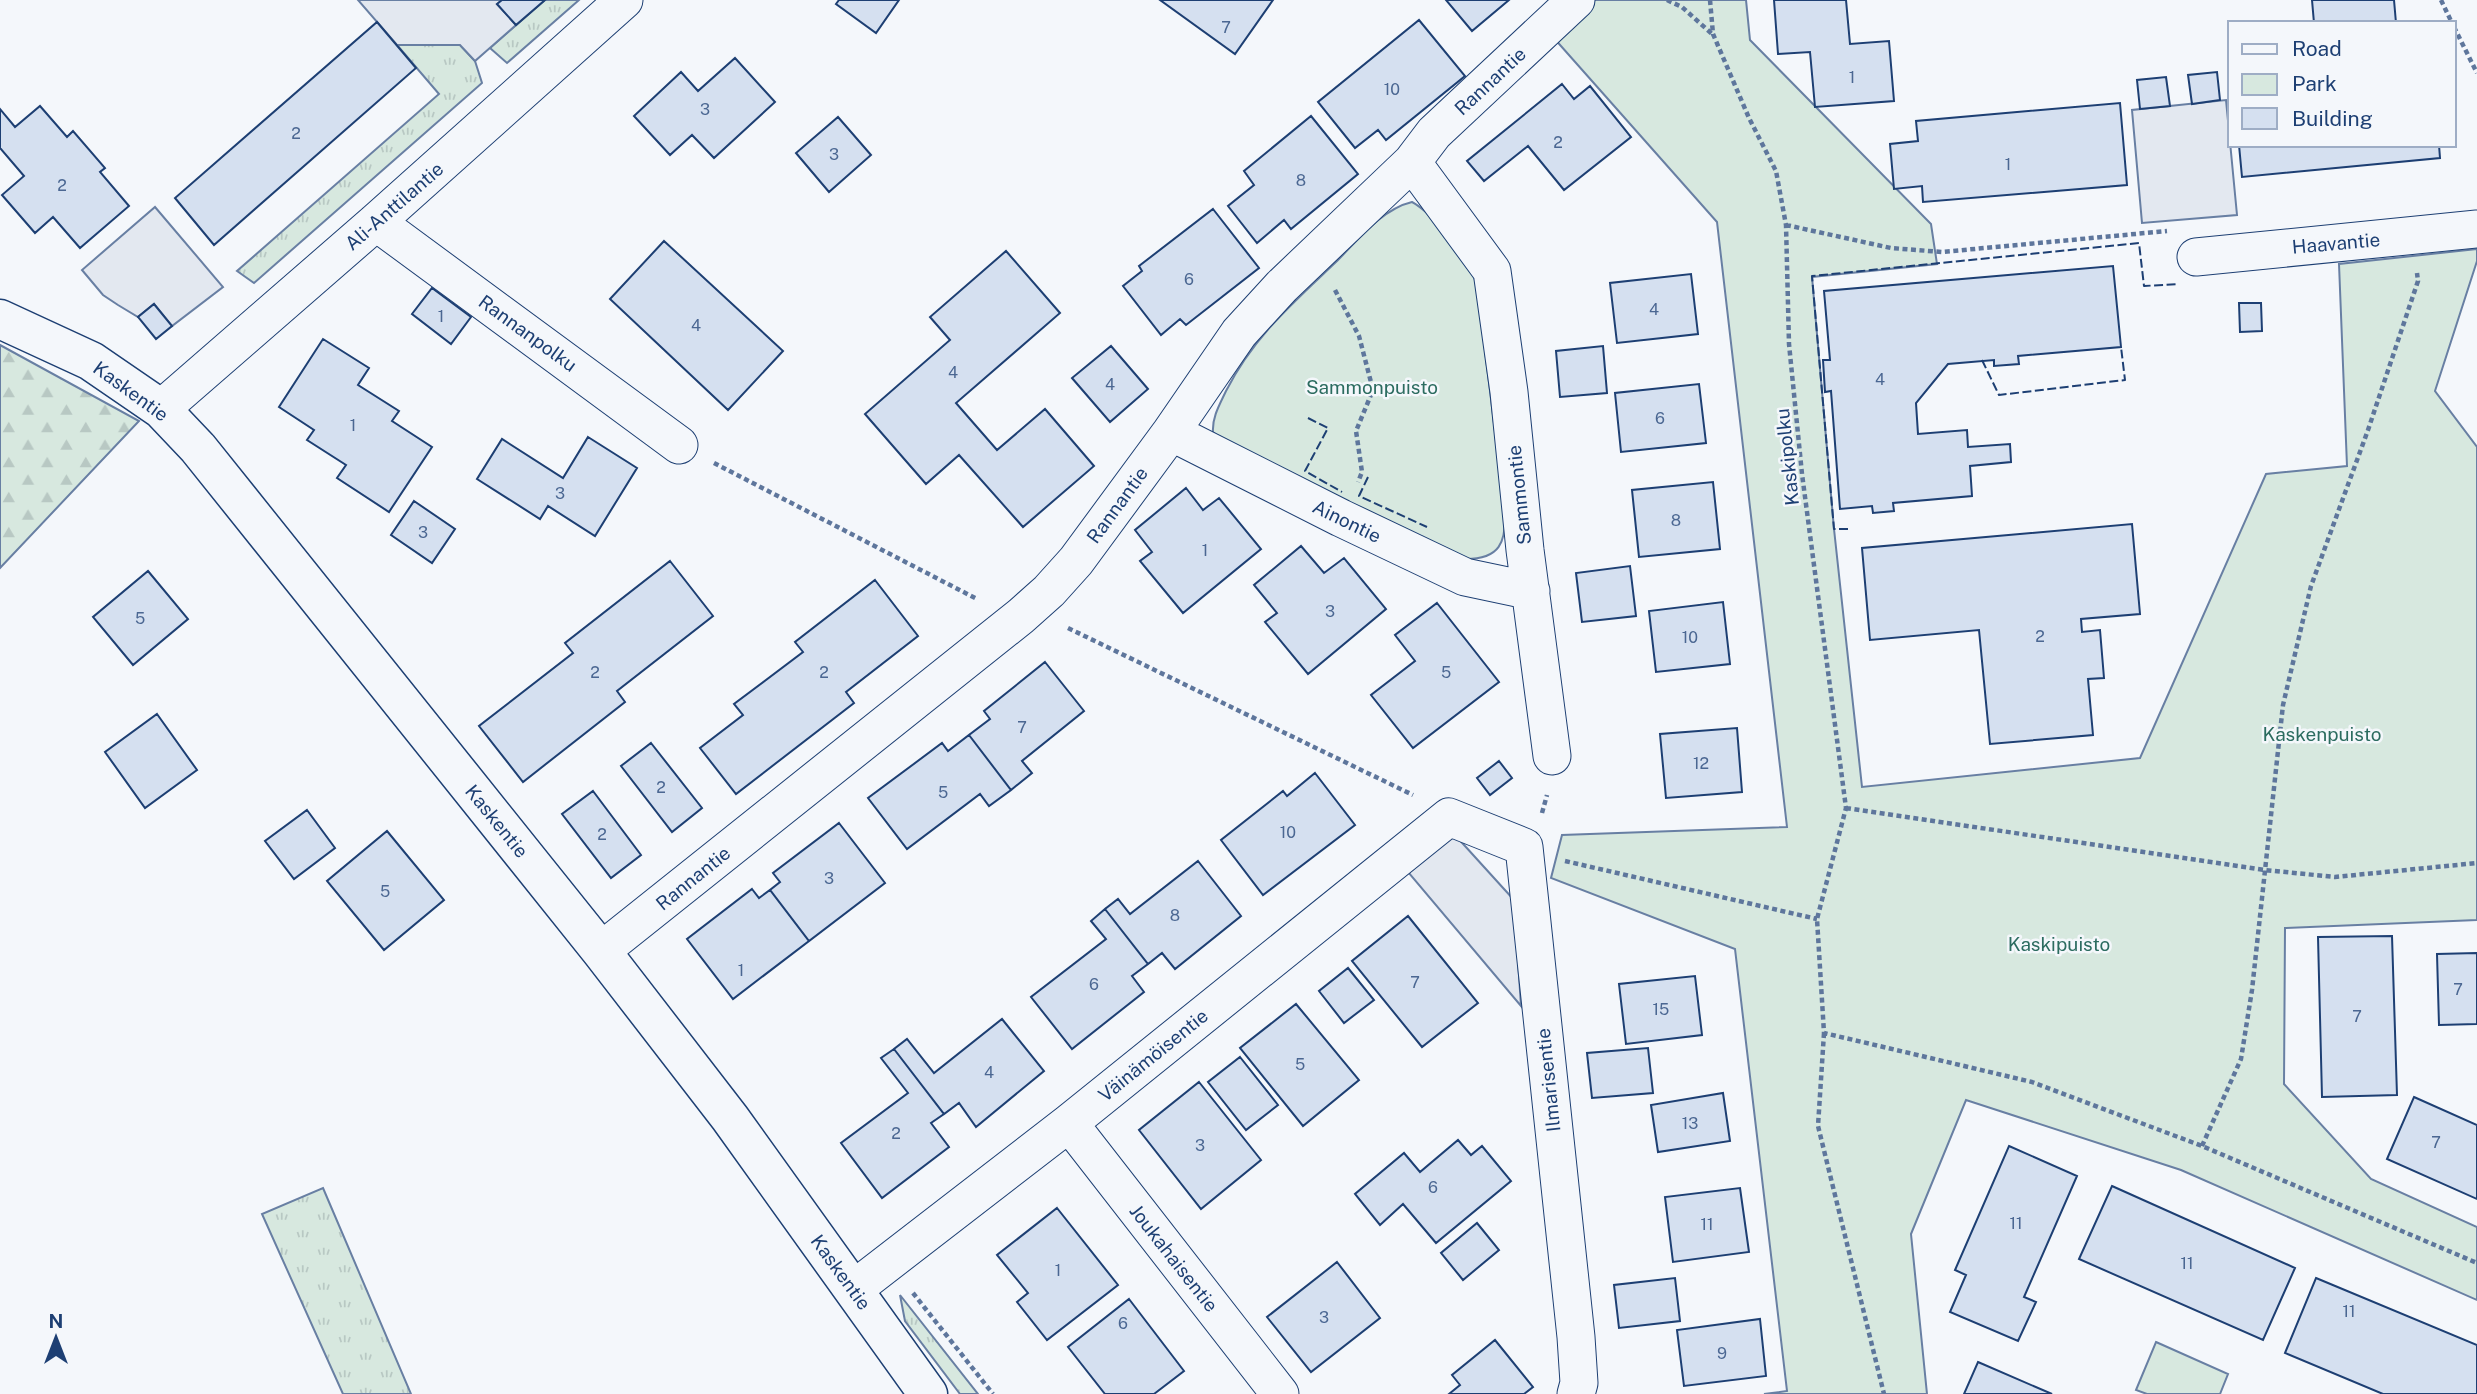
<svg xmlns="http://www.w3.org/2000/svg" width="2477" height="1394" font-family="'Public Sans',sans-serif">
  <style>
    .grass { fill: url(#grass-tufts); stroke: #687fa3; stroke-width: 2 }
    .forest { fill: url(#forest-firs); stroke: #687fa3; stroke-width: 2 }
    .park { fill: #d7e8df; stroke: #687fa3; stroke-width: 2 }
    .parking { fill: #e3e8f0; stroke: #687fa3; stroke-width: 2 }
    .building { fill: #d5e0f0; stroke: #1d3f73; stroke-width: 2 }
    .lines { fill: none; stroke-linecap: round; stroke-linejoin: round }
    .minor-casing { stroke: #1d3f73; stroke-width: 39 }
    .tertiary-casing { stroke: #1d3f73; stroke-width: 41 }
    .path { stroke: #5e769c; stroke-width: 4.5; stroke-dasharray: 5 3.5; stroke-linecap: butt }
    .minor { stroke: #f4f7fb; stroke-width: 37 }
    .tertiary { stroke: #f4f7fb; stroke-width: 38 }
    .fence { stroke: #1d3f73; stroke-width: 2; stroke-dasharray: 9 3.5; stroke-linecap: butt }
    .labels { text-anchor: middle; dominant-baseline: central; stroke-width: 5; stroke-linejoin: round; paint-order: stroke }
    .number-label { font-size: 16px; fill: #4b6792 }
    .street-label { font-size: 19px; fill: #1d3f73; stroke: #f4f7fb }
    .park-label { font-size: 19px; fill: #2c6c60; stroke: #f4f7fb }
  </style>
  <defs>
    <pattern id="grass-tufts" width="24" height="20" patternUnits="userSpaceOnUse" patternTransform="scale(1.75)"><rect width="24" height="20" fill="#d7e8df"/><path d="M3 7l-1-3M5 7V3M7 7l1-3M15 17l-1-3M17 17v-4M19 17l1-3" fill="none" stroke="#b8c8c3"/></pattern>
    <pattern id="forest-firs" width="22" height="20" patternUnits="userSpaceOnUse" patternTransform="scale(1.75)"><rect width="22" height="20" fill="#d7e8df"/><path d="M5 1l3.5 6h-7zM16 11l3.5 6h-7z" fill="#b8c8c3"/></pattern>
  </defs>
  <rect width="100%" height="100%" fill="#f4f7fb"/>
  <path class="grass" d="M545,0H579L507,63L490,48Z
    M397,45H460L475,61L482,83L254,283L237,271L439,94Z
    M323,1188L411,1394H343L262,1214Z
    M900,1295L978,1394H960L905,1321Z"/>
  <path class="forest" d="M0,345L139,421L0,568Z"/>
  <path class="park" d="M1556,0H1746L1750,40L1931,224L1937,264L1812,277L1834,529L1862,787L2140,758L2266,474L2347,466L2339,264L2477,249V261L2435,391L2477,447V920L2285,928L2284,1084L2371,1179L2477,1227V1300L2181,1170L1966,1100L1911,1234L1927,1394H1764L1787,1391L1735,949L1551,878L1562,835L1787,827L1717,222L1537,19Z
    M1412,202C1429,211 1460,246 1469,264C1472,271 1474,278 1477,285L1505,513C1506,542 1500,559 1466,559L1223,442L1213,432C1212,417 1220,404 1226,391C1254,336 1293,303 1337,261C1358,240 1382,209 1412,202Z
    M2156,1342L2228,1374L2220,1394H2147L2136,1390Z"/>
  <path class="parking" d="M358,0H502L497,4L516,25L475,61L460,45H397Z
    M2226,100L2237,215L2142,223L2132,110Z
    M155,207L223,287L172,326L154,304L138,317L118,305L103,295L82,270Z
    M1455,835L1514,900L1521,1006L1408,872Z"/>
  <path class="building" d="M502,0H545L516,25L497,4Z
    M839,0H899L876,33L836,4Z
    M1160,0H1273L1235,54Z
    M1446,0H1509L1472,31Z
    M1774,0H1846L1850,44L1889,41L1894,101L1815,107L1810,52L1778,54Z
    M2312,0H2394L2396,23H2314Z
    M1419,20L1465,76L1386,140L1378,130L1355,148L1318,102Z
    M377,22L416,68L214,245L175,198Z
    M735,58L775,102L714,158L692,135L670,155L634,116L681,72L698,91Z
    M2217,72L2220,100L2192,104L2188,75Z
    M2166,77L2170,106L2140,109L2137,80Z
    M1562,84L1574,99L1590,86L1631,137L1564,190L1528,146L1484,181L1467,161Z
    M2120,103L2127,185L1923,202L1922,186L1894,189L1890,144L1918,141L1916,121Z
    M40,106L67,137L73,131L105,168L100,172L129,206L80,248L53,217L35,233L2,195L24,176L0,148V109L15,127Z
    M1311,116L1358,174L1291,229L1284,220L1257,243L1228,206L1254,185L1244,171Z
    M838,117L871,155L829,192L796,153Z
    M2239,145H2439L2440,158L2242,177Z
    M1213,209L1259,268L1186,325L1180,319L1161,335L1123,286L1142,271L1139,266Z
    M664,241L783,351L728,410L610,299Z
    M1006,251L1060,313L956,403L997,450L1045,409L1094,466L1023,527L959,455L926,484L865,414L950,340L930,317Z
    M2113,266L2121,347L2018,356L2019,364L1994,366V360L1948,364L1916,403L1918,434L1967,430L1968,447L2010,444L2011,462L1970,466L1972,496L1893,503L1894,511L1873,513L1872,506L1840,509L1831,391L1825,392L1823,360H1830L1824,291Z
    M1691,274L1698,334L1617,343L1610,283Z
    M432,288L471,317L451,344L412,314Z
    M2239,303H2261L2262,331L2240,332Z
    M154,304L172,326L156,339L138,317Z
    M323,339L369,368L358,385L399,411L392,421L432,447L389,512L337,478L346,465L307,440L314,430L279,407Z
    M1111,346L1148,389L1110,422L1072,378Z
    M1603,346L1607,393L1560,397L1556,351Z
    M1699,384L1706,443L1621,452L1615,393Z
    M588,437L637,468L595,536L548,506L540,519L477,479L502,439L563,478Z
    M1713,482L1720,549L1639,557L1632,490Z
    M1186,488L1203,510L1219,498L1261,549L1183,613L1140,561L1152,552L1135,530Z
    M414,501L455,529L432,563L391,535Z
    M2132,524L2140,614L2081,619L2082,632L2100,630L2104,678L2088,679L2093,735L1990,744L1979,630L1870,640L1862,548Z
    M1301,546L1324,573L1344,558L1386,609L1308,674L1265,622L1277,613L1254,585Z
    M670,561L713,616L617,691L625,702L523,782L479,726L573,653L565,643Z
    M1630,566L1636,616L1582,622L1576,573Z
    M148,571L188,619L133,665L93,617Z
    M875,580L918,636L846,692L854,703L736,794L700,748L743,715L734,704L803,652L795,642Z
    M1723,602L1730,664L1656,672L1649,611Z
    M1437,603L1499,682L1413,748L1371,695L1415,661L1395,635Z
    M1045,662L1084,711L1022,761L1032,773L1011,790L969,735L990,719L984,711Z
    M157,714L197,770L145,808L105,752Z
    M1737,728L1742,792L1666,798L1660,734Z
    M969,735L1011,790L989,806L980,794L907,849L868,798L942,743L948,751Z
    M651,743L702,808L672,832L621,766Z
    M1499,761L1512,778L1490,795L1477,778Z
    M1315,773L1355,825L1263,895L1221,840L1283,791L1287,796Z
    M593,791L641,855L611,878L562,814Z
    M307,810L335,848L294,879L265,841Z
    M839,823L885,883L809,941L770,890L780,882L773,873Z
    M387,831L444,900L384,950L327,881Z
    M1198,861L1241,916L1175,969L1162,953L1148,964L1105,909L1118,899L1130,914Z
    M752,889L759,898L770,890L809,941L733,999L687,939Z
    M1105,909L1148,964L1132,976L1144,992L1072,1049L1031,997L1106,939L1091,921Z
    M1408,916L1478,1003L1422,1047L1352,961Z
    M2392,936L2397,1095L2322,1097L2318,937Z
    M2477,953V1024L2439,1025L2437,954Z
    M1348,968L1374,1000L1344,1023L1319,991Z
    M1695,976L1702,1035L1626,1044L1619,984Z
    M1296,1004L1359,1080L1303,1126L1240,1048Z
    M1002,1019L1044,1071L976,1127L959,1103L944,1114L894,1049L907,1039L934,1073Z
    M1648,1048L1653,1093L1592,1098L1587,1053Z
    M894,1049L944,1114L931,1123L949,1147L882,1198L841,1143L908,1093L881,1058Z
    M1240,1057L1278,1105L1246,1130L1208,1082Z
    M1199,1082L1261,1160L1201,1209L1139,1130Z
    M1723,1093L1730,1141L1658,1152L1651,1105Z
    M2414,1097L2477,1125V1199L2387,1159Z
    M1458,1140L1471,1155L1482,1146L1511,1181L1436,1243L1403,1204L1380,1225L1355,1194L1404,1153L1420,1172Z
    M2009,1146L2077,1176L2024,1297L2036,1302L2018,1341L1950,1312L1966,1275L1955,1270Z
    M2112,1186L2295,1268L2263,1340L2079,1259Z
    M1740,1188L1749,1252L1673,1262L1665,1197Z
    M1057,1208L1118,1285L1047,1340L1017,1302L1028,1293L997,1255Z
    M1477,1223L1499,1250L1463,1280L1441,1253Z
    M1337,1262L1380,1318L1311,1372L1267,1317Z
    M1675,1278L1680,1321L1619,1328L1614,1285Z
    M2316,1278L2477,1345V1394H2383L2285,1353Z
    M1129,1299L1184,1371L1154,1394H1105L1068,1347Z
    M1760,1319L1766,1376L1684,1386L1677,1330Z
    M1495,1340L1533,1387L1524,1394H1449L1460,1385L1452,1375Z
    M1978,1362L2052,1394H1964Z"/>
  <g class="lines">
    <defs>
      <path id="minor" d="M1412,162L1492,271L1509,392L1525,550L1552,756
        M376,222L679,445
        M2196,257L2477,229
        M161,409L376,222L624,0
        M1171,432L1341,518L1465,577L1531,591
        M601,951L1021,616L1049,591L1076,561L1171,432L1239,333L1282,286L1412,162L1434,133L1576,0
        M1069,1123L1280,1394
        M854,1289L1069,1123L1449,817L1524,847L1576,1337L1579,1383L1576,1394"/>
      <path id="tertiary" d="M0,319L91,361L161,409L198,448L601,951L730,1118L928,1394"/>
    </defs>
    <use href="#minor" class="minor-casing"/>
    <use href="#tertiary" class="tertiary-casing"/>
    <path class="path" d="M1667,0L1682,7L1712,34
      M1710,0L1713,34L1749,118L1776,171L1786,225L1789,344L1802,474L1846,808L1817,919L1824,1033L2032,1082L2202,1146L2477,1263
      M2441,0L2452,23
      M2454,27L2477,73
      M1786,225L1891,248L1942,252L2167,231
      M1335,290L1359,336L1373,390L1356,431L1362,472L1358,482
      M714,463L977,599
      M1068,628L1413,795
      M1846,808L2265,870L2335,877L2477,863
      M1542,813L1547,795
      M1565,861L1817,919
      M1824,1033L1818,1126L1884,1394
      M2202,1146L2241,1059L2252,990L2283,705L2311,586L2368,430L2418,281L2417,273
      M913,1293L993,1394"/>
    <use href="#minor" class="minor"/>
    <use href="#tertiary" class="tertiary"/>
    <path class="fence" d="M1982,360L1999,395L2125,380L2121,347
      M1308,418L1328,428L1305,471L1342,492
      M1368,477L1359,496L1427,527
      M1848,529H1834L1812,276L2139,243L2144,286L2179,284"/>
  </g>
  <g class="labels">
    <g class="number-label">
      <text x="1226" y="27">7</text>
      <text x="1852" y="77">1</text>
      <text x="1392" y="89">10</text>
      <text x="705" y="109">3</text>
      <text x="296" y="133">2</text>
      <text x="1558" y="142">2</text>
      <text x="834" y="154">3</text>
      <text x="2008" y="164">1</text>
      <text x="1301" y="180">8</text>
      <text x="62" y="185">2</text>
      <text x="1189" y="279">6</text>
      <text x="1654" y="309">4</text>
      <text x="441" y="316">1</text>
      <text x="696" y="325">4</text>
      <text x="953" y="372">4</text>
      <text x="1880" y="379">4</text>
      <text x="1110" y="384">4</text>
      <text x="1660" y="418">6</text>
      <text x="353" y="425">1</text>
      <text x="560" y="493">3</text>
      <text x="1676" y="520">8</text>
      <text x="423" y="532">3</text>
      <text x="1205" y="550">1</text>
      <text x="1330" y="611">3</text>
      <text x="140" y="618">5</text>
      <text x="2040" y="636">2</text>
      <text x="1690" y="637">10</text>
      <text x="595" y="672">2</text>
      <text x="824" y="672">2</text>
      <text x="1446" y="672">5</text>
      <text x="1022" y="727">7</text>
      <text x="1701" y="763">12</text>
      <text x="661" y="787">2</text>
      <text x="943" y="792">5</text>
      <text x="1288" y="832">10</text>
      <text x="602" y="834">2</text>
      <text x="829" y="878">3</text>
      <text x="385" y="891">5</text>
      <text x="1175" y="915">8</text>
      <text x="741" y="970">1</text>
      <text x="1415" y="982">7</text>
      <text x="1094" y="984">6</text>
      <text x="2458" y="989">7</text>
      <text x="1661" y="1009">15</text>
      <text x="2357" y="1016">7</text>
      <text x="1300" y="1064">5</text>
      <text x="989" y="1072">4</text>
      <text x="1690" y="1123">13</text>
      <text x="896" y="1133">2</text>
      <text x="2436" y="1142">7</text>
      <text x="1200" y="1145">3</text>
      <text x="1433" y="1187">6</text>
      <text x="2016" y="1223">11</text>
      <text x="1707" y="1224">11</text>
      <text x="2187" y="1263">11</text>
      <text x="1058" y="1270">1</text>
      <text x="2349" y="1311">11</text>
      <text x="1324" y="1317">3</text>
      <text x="1123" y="1323">6</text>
      <text x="1722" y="1353">9</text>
    </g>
    <g class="street-label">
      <text transform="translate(1490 81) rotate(-43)">Rannantie</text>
      <text transform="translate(394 206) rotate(-41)">Ali-Anttilantie</text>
      <text transform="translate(2336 243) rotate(-5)">Haavantie</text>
      <text transform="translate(528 333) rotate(36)">Rannanpolku</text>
      <text transform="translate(131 391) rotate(36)">Kaskentie</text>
      <text transform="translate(1787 457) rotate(-96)">Kaskipolku</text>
      <text transform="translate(1519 495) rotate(-96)">Sammontie</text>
      <text transform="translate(1117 505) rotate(-54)">Rannantie</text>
      <text transform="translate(1347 521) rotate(26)">Ainontie</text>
      <text transform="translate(497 821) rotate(51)">Kaskentie</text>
      <text transform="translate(693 878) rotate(-39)">Rannantie</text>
      <text transform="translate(1153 1055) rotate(-39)">Väinämöisentie</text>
      <text transform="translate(1548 1080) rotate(-96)">Ilmarisentie</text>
      <text transform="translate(1174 1258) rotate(52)">Joukahaisentie</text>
      <text transform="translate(841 1272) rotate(54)">Kaskentie</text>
    </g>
    <g class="park-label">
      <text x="1372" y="387">Sammonpuisto</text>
      <text x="2322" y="734">Kaskenpuisto</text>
      <text x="2059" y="944">Kaskipuisto</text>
    </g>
  </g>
  <rect x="2228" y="21" width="228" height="126" fill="#f4f7fb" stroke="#9eadc5" stroke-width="2"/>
  <rect x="2242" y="44" width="35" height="10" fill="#f4f7fb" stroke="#9eadc5" stroke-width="2"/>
  <text x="2292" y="56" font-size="21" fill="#1d3f73">Road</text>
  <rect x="2242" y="74" width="35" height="21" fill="#d7e8df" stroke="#9eadc5" stroke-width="2"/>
  <text x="2292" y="91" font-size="21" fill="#1d3f73">Park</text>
  <rect x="2242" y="108" width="35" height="21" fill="#d5e0f0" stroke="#9eadc5" stroke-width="2"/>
  <text x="2292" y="126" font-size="21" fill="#1d3f73">Building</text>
  <g transform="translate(56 1338)" stroke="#f4f7fb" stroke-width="5" paint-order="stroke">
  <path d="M0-5L12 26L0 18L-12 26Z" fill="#1d3f73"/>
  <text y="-10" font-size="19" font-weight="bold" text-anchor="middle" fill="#1d3f73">N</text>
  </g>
</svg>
